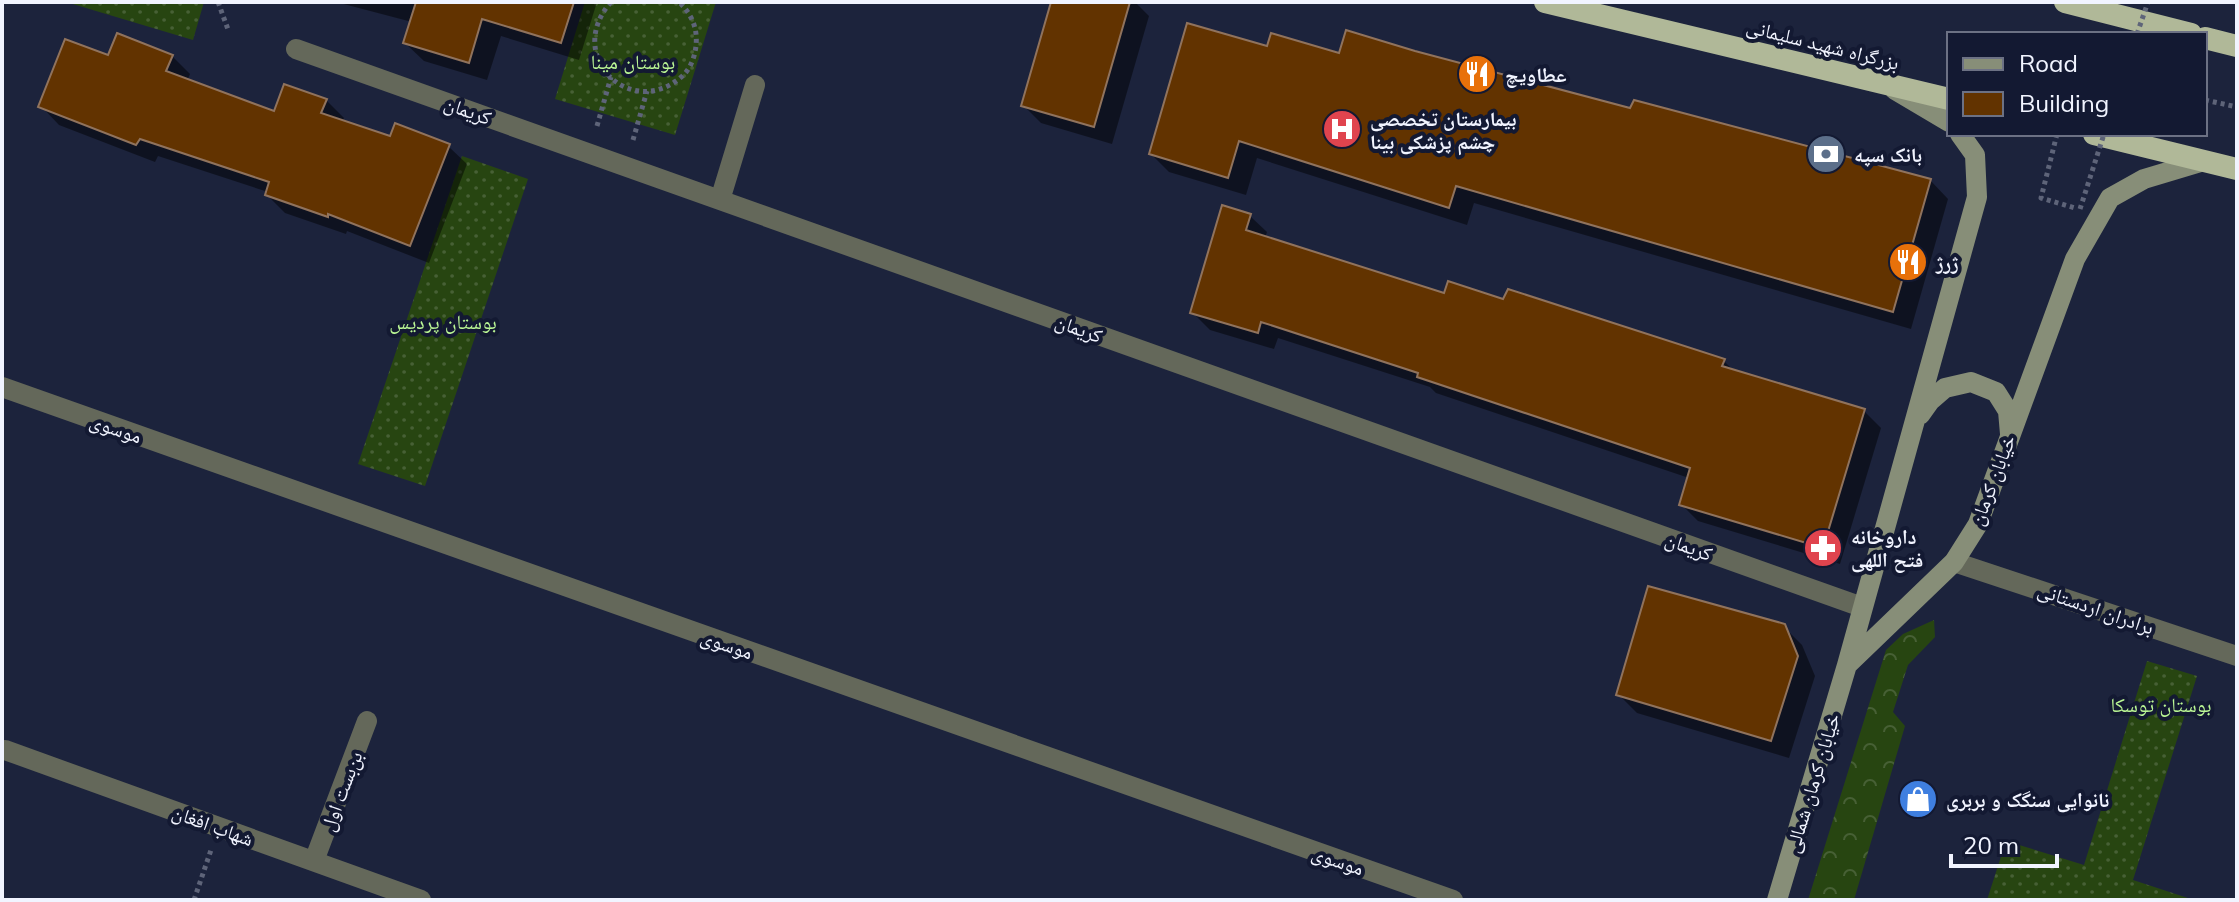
<svg xmlns="http://www.w3.org/2000/svg" width="2239" height="902" font-family="Mulish,'Noto Naskh Arabic',sans-serif">
  <style>
    .grass { fill: url(#grass-dots) }
    .forest { fill: url(#forest-crowns) }
    .shadow { fill: #0007 }
    .building { fill: #623300; stroke: #90735d; stroke-width: 2 }
    .lines { fill: none; stroke-linecap: round; stroke-linejoin: round }
    .path { stroke: #5e6479; stroke-width: 5; stroke-dasharray: 4 4; stroke-linecap: butt }
    .minor { stroke: #64685a; stroke-width: 20 }
    .secondary { stroke: #878e78; stroke-width: 20 }
    .trunk { stroke: #b0b898; stroke-width: 22 }
    .path-bridge { stroke: #5e6479; stroke-width: 5; stroke-dasharray: 4 4; stroke-linecap: butt }
    .labels { text-anchor: middle; dominant-baseline: central; stroke-width: 8; stroke-linejoin: round; paint-order: stroke }
    .street-label { font-size: 20px; fill: #f1f4ff; stroke: #131932 }
    .park-label { font-size: 20px; fill: #bbf795; stroke: #131932 }
    .poi-label { font-size: 20px; font-weight: bold; fill: #f1f4ff; stroke: #131932; text-anchor: start }
  </style>
  <defs>
    <pattern id="grass-dots" width="8" height="8" patternUnits="userSpaceOnUse" patternTransform="scale(2)"><rect width="8" height="8" fill="#274511"/><path d="M2 2h.1M6 6h.1" fill="none" stroke="#476035" stroke-width="1.8" stroke-linecap="round"/></pattern>
    <pattern id="forest-crowns" width="20" height="18" patternUnits="userSpaceOnUse" patternTransform="scale(2)"><rect width="20" height="18" fill="#274511"/><path d="M2 6a3 3 0 1 1 6 0M12 15a3 3 0 1 1 6 0" fill="none" stroke="#476035"/></pattern>
  </defs>
  <rect width="100%" height="100%" fill="#1c233c"/>
  <path class="grass" d="M66,2H204L193,40Z
    M585,2H716L675,135L555,99Z
    M462,156L528,179L425,486L358,464Z
    M2147,661L2197,676L2133,880L2194,900H1987L2006,841L2084,865Z"/>
  <path class="forest" d="M1934,620L1935,637L1908,665L1893,712L1905,726L1854,900H1808L1886,650L1903,634Z"/>
  <path class="shadow" d="M336,2H597L579,60L501,36L487,80L424,61L405,43L412,22Z
    M1053,2H1135L1149,16L1112,144L1041,123L1023,105Z
    M1269,48L1340,56L1415,53L1631,110L1930,180L1948,199L1911,329L1474,203L1467,225L1257,158L1246,195L1169,172L1151,154Z
    M172,56L190,74L187,81L276,114L326,100L344,118L342,122L391,139L448,146L467,164L429,263L347,231L346,234L285,213L267,195L268,192L158,156L155,162L59,125L41,106L109,58Z
    M1250,216L1267,232L1265,238L1446,296L1504,301L1723,360L1736,373L1864,411L1881,428L1840,564L1698,521L1681,504L1689,478L1436,393L1430,387L1278,338L1274,349L1210,330L1193,313Z
    M1783,626L1802,645L1815,676L1789,758L1637,713L1618,694Z"/>
  <path class="building" d="M416,2H574L561,43L482,19L469,63L403,43Z
    M1051,2H1130L1094,127L1021,106Z
    M1187,23L1267,46L1271,33L1339,53L1346,30L1415,51L1630,108L1634,100L1931,179L1893,312L1456,186L1449,208L1239,141L1228,178L1149,154Z
    M117,33L173,55L166,71L274,111L284,84L327,99L321,113L390,136L395,123L450,144L410,246L328,214V217L265,195L269,182L140,139L136,145L38,107L65,39L108,55Z
    M1222,205L1251,214L1246,230L1444,293L1448,281L1503,299L1508,289L1725,359L1722,366L1865,409L1823,548L1679,505L1690,468L1417,377L1418,373L1261,322L1258,333L1190,313Z
    M1648,586L1785,624L1798,656L1771,741L1616,695Z"/>
  <g class="lines">
    <path class="path" d="M218,2L229,32
      M611,2C564,55 629,120 680,78C688,72 693,62 695,52C699,33 694,16 679,2
      M2205,100L2237,107
      M597,126L611,77
      M2057,134L2041,198L2075,208
      M633,140L647,91
      M194,900L211,850"/>
    <path class="minor" d="M296,49L1862,607
      M720,200L755,85
      M2,387L1453,900
      M1954,562L2237,656
      M5,750L421,900
      M314,861L367,721"/>
    <path class="secondary" d="M1895,90L1949,122
      M1920,415L1930,401L1945,388L1971,382L1996,392L2008,411L2010,434
      M1847,665L1954,562L1978,524L2075,259L2110,198L2144,179L2204,161
      M1777,900L1847,665L1977,197L1975,155L1960,134"/>
    <path class="trunk" d="M1545,2L1949,99
      M2065,2L2191,34
      M2205,38L2237,46
      M2094,134L2237,169"/>
    <path class="path-bridge" d="M2137,34L2148,2
      M2080,209L2104,134"/>
  </g>
  <defs>
    <symbol id="restaurant-disc" viewBox="-11 -11 22 22"><circle r="9.5" fill="#e8710a" stroke="#131932"/><path d="M-5-6h1v4h1v-4h1v4h1v-4h1v5L-1.5 .5V6h-2V.5L-5-1ZM5-6V6H3V1.5H1.5Q1.5-4 5-6Z" fill="#fff"/></symbol>
    <symbol id="hospital-disc" viewBox="-11 -11 22 22"><circle r="9.5" fill="#e0444e" stroke="#131932"/><path d="M-5-5h3v3.5h4V-5h3V5h-3V1.5h-4V5h-3Z" fill="#fff"/></symbol>
    <symbol id="bank-disc" viewBox="-11 -11 22 22"><circle r="9.5" fill="#5c6f8a" stroke="#131932"/><path d="M-6-4H6V4H-6ZM0-2.3a2.3 2.3 0 1 0 0 4.6a2.3 2.3 0 1 0 0-4.6Z" fill="#fff"/></symbol>
    <symbol id="pharmacy-disc" viewBox="-11 -11 22 22"><circle r="9.5" fill="#e0444e" stroke="#131932"/><path d="M-2-6h4v4h4v4h-4v4h-4v-4h-4v-4h4Z" fill="#fff"/></symbol>
    <symbol id="shop-disc" viewBox="-11 -11 22 22"><circle r="9.5" fill="#3f7fe0" stroke="#131932"/><path d="M-5-2.5h2.3a2.7 3.5 0 0 1 5.4 0H5L5.5 6h-11ZM-1.5-2.5h3a1.5 2.3 0 0 0-3 0Z" fill="#fff"/></symbol>
  </defs>
  <g fill-rule="evenodd">
    <use href="#restaurant-disc" x="1455" y="52" width="44" height="44"/>
    <use href="#hospital-disc" x="1320" y="107" width="44" height="44"/>
    <use href="#bank-disc" x="1804" y="132" width="44" height="44"/>
    <use href="#restaurant-disc" x="1886" y="240" width="44" height="44"/>
    <use href="#pharmacy-disc" x="1801" y="526" width="44" height="44"/>
    <use href="#shop-disc" x="1896" y="777" width="44" height="44"/>
  </g>
  <g class="labels">
    <g class="street-label">
      <text transform="translate(1823 44) rotate(14)">بزرگراه شهید سلیمانی</text>
      <text transform="translate(468 110) rotate(20)">کریمان</text>
      <text transform="translate(1079 328) rotate(20)">کریمان</text>
      <text transform="translate(116 428) rotate(19)">موسوی</text>
      <text transform="translate(1992 480) rotate(-69)">خیابان کرمان</text>
      <text transform="translate(1689 546) rotate(20)">کریمان</text>
      <text transform="translate(2096 608) rotate(19)">برادران اردستانی</text>
      <text transform="translate(727 644) rotate(19)">موسوی</text>
      <text transform="translate(1812 783) rotate(-73)">خیابان کرمان شمالی</text>
      <text transform="translate(341 791) rotate(-69)">بن‌بست اول</text>
      <text transform="translate(213 825) rotate(20)">شهاب افغان</text>
      <text transform="translate(1338 860) rotate(19)">موسوی</text>
    </g>
    <g class="park-label">
      <text x="633" y="61">بوستان مینا</text>
      <text x="443" y="321">بوستان پردیس</text>
      <text x="2161" y="704">بوستان توسکا</text>
    </g>
    <g class="poi-label">
      <text x="1505" y="74">عطاویچ</text>
      <text x="1370" y="118">بیمارستان تخصصی<tspan x="1370" dy="23">چشم پزشکی بینا</tspan></text>
      <text x="1854" y="154">بانک سپه</text>
      <text x="1936" y="262">ژرژ</text>
      <text x="1851" y="536">داروخانه<tspan x="1851" dy="23">فتح اللهی</tspan></text>
      <text x="1946" y="799">نانوایی سنگک و بربری</text>
    </g>
  </g>
  <rect width="2239" height="902" fill="none" stroke="#f1f4ff" stroke-width="8"/>
  <rect x="1947" y="32" width="260" height="104" fill="#131932" stroke="#6c7184" stroke-width="2"/>
  <rect x="1963" y="58" width="40" height="12" fill="#878e78" stroke="#6c7184" stroke-width="2"/>
  <text x="2019" y="72" font-size="24" fill="#f1f4ff">Road</text>
  <rect x="1963" y="92" width="40" height="24" fill="#623300" stroke="#6c7184" stroke-width="2"/>
  <text x="2019" y="112" font-size="24" fill="#f1f4ff">Building</text>
  <path d="M1951 854v12h106v-12" fill="none" stroke="#f1f4ff" stroke-width="4"/>
  <text x="1963" y="854" font-size="24" fill="#f1f4ff" stroke="#131932" stroke-width="6" paint-order="stroke">20 m</text>
</svg>
